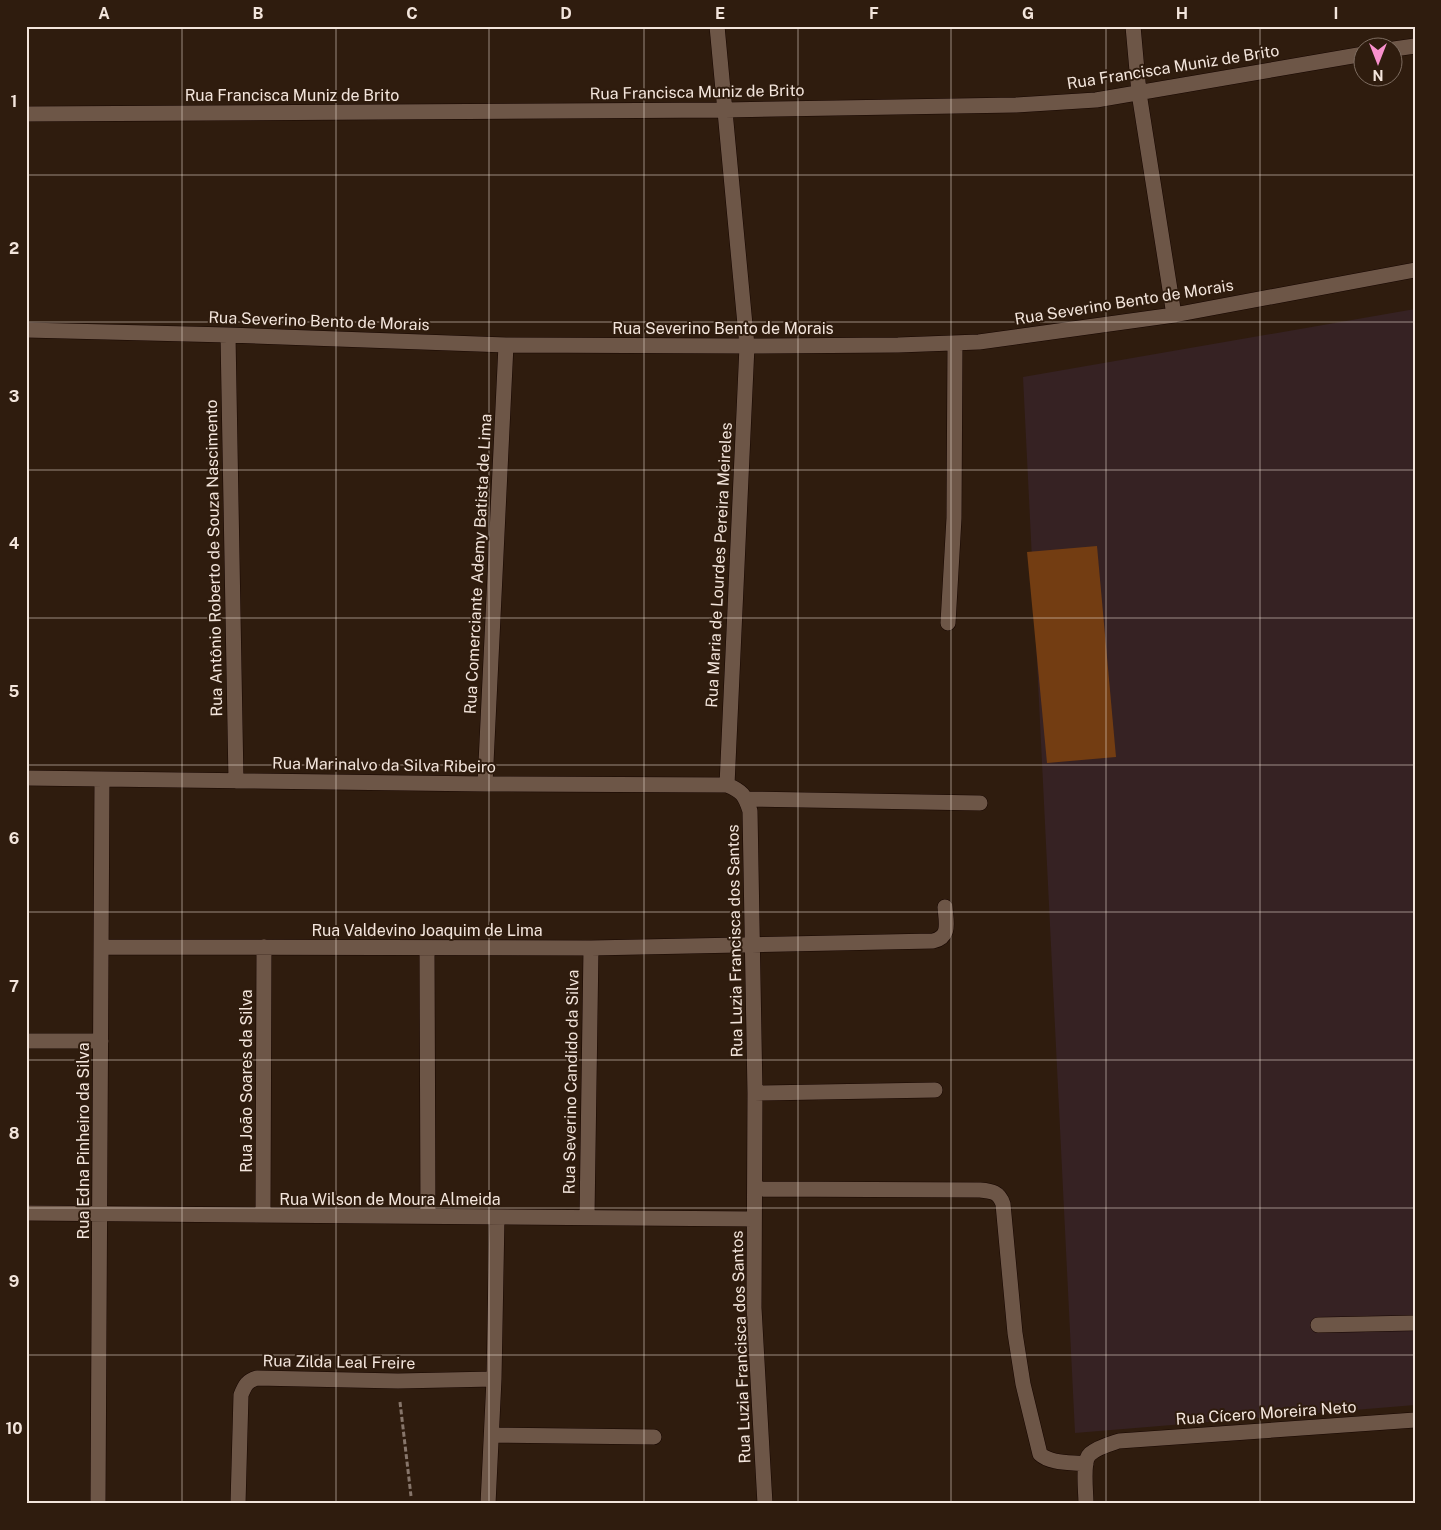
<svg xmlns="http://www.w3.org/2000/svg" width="1441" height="1530" font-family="'Public Sans',sans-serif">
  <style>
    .industrial { fill: #362223 }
    .building { fill: #733d12 }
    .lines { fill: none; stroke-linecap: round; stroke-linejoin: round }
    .minor-casing { stroke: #170600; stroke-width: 16 }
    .path { stroke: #87766b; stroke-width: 3; stroke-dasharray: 5 2.5; stroke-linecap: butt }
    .minor { stroke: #6d5647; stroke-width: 15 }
    .grid { fill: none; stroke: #f3e5dc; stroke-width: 1; stroke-opacity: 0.55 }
    .labels { text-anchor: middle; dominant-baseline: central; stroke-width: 4; stroke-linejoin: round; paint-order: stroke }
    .street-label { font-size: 16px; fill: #f3e5dc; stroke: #2f1c0e }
    .neatline { fill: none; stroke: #f3e5dc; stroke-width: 2 }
    .grid-label { font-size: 16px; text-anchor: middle; font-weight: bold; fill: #f3e5dc }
  </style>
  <rect width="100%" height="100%" fill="#2f1c0e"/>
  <path class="industrial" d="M1415,309V1405L1075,1433L1023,377Z"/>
  <path class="building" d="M1097,546L1116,757L1047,763L1027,552Z"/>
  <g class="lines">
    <defs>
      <path id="minor" d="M717,26L747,346L727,785
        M1133,26L1139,93L1174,315
        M1394,49L1415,46
        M26,114L725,110L1016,105L1096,100L1364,54
        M26,330L228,335L506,345L747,346L898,345L979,342L1174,315L1415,270
        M228,335L236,781
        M948,623L954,518L955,343
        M26,778L485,784L727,785C742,791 745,795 750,811L755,1093L754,1308L765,1504
        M485,784L506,345
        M746,799L980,803
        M101,947L591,948L933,941C951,937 946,922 945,907
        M427,948L428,1216
        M26,1041H101
        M755,1093L935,1090
        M755,1189L980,1190C992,1191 999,1192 1003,1204L1015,1333L1023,1384L1040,1454C1051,1464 1071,1462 1086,1464
        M26,1213L754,1219
        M263,1215L264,947
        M587,1217L591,948
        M1318,1325L1415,1323
        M492,1435L654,1437
        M98,1504L102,779
        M238,1504L241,1395C245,1385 247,1381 257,1378L398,1381L494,1379
        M488,1504L494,1379L497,1217
        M1086,1504C1086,1492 1082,1461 1090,1454C1098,1447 1110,1444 1119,1441L1415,1420"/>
    </defs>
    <use href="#minor" class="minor-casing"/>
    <path class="path" d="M400,1402L411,1496"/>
    <use href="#minor" class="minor"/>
  </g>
  <path class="grid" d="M182,26V1504M336,26V1504M489,26V1504M644,26V1504M798,26V1504M951,26V1504M1106,26V1504M1260,26V1504M26,175H1415M26,322H1415M26,470H1415M26,618H1415M26,765H1415M26,912H1415M26,1060H1415M26,1208H1415M26,1355H1415"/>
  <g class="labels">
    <g class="street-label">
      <text transform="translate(1173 67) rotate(-9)">Rua Francisca Muniz de Brito</text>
      <text transform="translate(697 92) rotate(-1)">Rua Francisca Muniz de Brito</text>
      <text x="292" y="95">Rua Francisca Muniz de Brito</text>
      <text transform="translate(1124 302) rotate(-9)">Rua Severino Bento de Morais</text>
      <text transform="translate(319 321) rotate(2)">Rua Severino Bento de Morais</text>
      <text x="723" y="328">Rua Severino Bento de Morais</text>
      <text transform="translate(214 558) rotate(-91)">Rua Antônio Roberto de Souza Nascimento</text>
      <text transform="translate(478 564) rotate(-87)">Rua Comerciante Ademy Batista de Lima</text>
      <text transform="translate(719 565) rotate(-87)">Rua Maria de Lourdes Pereira Meireles</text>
      <text transform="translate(384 765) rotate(1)">Rua Marinalvo da Silva Ribeiro</text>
      <text x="427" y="930">Rua Valdevino Joaquim de Lima</text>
      <text transform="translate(735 941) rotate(-91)">Rua Luzia Francisca dos Santos</text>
      <text transform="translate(246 1081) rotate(-90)">Rua João Soares da Silva</text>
      <text transform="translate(571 1082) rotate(-89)">Rua Severino Candido da Silva</text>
      <text transform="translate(83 1141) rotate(-90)">Rua Edna Pinheiro da Silva</text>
      <text x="390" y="1199">Rua Wilson de Moura Almeida</text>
      <text transform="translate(741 1347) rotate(-92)">Rua Luzia Francisca dos Santos</text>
      <text transform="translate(339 1362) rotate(1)">Rua Zilda Leal Freire</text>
      <text transform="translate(1266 1413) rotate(-4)">Rua Cícero Moreira Neto</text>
    </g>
  </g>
  <rect width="1441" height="1530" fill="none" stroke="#2f1c0e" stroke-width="55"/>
  <g transform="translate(1378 62) rotate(180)"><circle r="24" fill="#2f1c0e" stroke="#7d6c60"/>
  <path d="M0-4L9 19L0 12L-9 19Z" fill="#f890cc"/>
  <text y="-8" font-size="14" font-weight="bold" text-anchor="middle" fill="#f3e5dc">N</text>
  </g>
  <rect x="28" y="28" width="1386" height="1474" class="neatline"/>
  <g class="grid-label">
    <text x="104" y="19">A</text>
    <text x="258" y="19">B</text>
    <text x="412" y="19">C</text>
    <text x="566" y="19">D</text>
    <text x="720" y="19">E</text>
    <text x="874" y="19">F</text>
    <text x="1028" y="19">G</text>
    <text x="1182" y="19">H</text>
    <text x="1336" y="19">I</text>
    <text x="14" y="107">1</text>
    <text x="14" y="254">2</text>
    <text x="14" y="402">3</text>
    <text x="14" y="549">4</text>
    <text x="14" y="697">5</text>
    <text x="14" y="844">6</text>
    <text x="14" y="992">7</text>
    <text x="14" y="1139">8</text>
    <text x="14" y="1287">9</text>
    <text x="14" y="1434">10</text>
  </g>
</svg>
